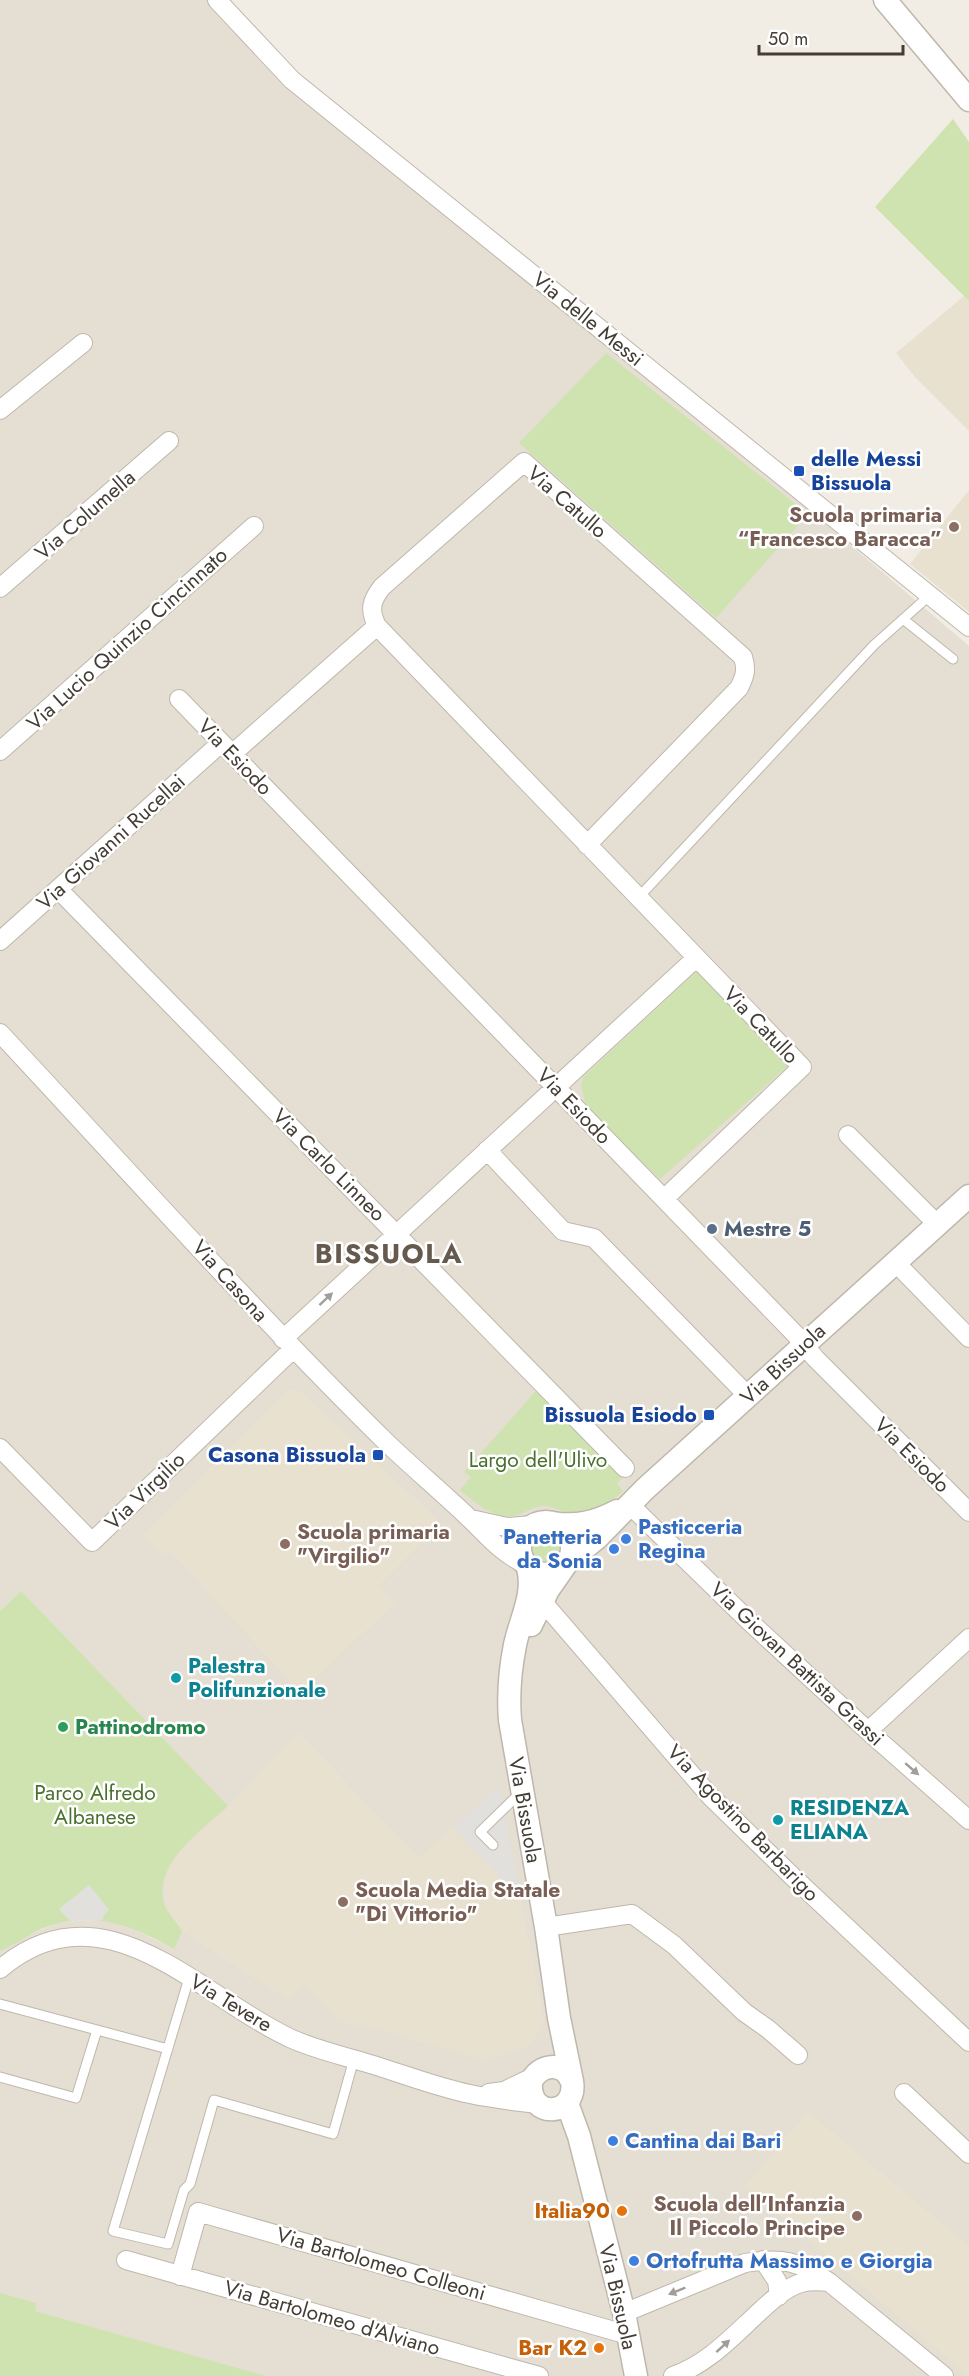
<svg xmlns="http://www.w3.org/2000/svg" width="969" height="2376" font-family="Jost,sans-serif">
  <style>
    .residential { fill: #e5ded3 }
    .education { fill: #e9e1d0 }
    .green { fill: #cee3b0 }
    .parking { fill: #e2e0dd }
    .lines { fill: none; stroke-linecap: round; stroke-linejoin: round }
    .service-casing { stroke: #bfb7ab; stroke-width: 11 }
    .minor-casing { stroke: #bfb7ab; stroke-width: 20 }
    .tertiary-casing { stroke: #bfb7ab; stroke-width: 25 }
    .service { stroke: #fff; stroke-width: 9 }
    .minor { stroke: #fff; stroke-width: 18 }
    .tertiary { stroke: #fff; stroke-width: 22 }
    .oneway { fill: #a19e9a }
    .transit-dot { fill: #1a4fb4; stroke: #fff; stroke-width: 2 }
    .education-dot { fill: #8d6e63; stroke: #fff; stroke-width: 2 }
    .service-dot { fill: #5c6f8a; stroke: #fff; stroke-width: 2 }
    .shop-dot { fill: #3f7fe0; stroke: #fff; stroke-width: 2 }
    .culture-dot { fill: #0f9aa8; stroke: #fff; stroke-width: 2 }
    .leisure-dot { fill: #2e9e5b; stroke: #fff; stroke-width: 2 }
    .food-dot { fill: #e8710a; stroke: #fff; stroke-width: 2 }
    .labels { text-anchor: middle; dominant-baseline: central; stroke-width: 5; stroke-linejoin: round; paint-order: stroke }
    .street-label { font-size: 21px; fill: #433d35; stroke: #fff }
    .transit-label { font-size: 21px; font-weight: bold; fill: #164399; stroke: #fff; text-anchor: end }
    .education-label { font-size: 21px; font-weight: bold; fill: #785e54; stroke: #fff; text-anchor: end }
    .service-label { font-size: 21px; font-weight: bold; fill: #4e5e75; stroke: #fff; text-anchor: start }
    .park-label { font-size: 21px; fill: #49702d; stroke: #fff }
    .shop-label { font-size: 21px; font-weight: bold; fill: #366cbe; stroke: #fff; text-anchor: start }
    .culture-label { font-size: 21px; font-weight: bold; fill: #0d838f; stroke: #fff; text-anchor: start }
    .leisure-label { font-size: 21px; font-weight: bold; fill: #27864d; stroke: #fff; text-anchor: start }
    .food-label { font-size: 21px; font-weight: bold; fill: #c56008; stroke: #fff; text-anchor: end }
    .district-label { font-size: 27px; font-weight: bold; letter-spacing: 1.5px; fill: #655a4d; stroke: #fff }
  </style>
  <rect width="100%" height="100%" fill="#f1ede5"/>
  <path class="residential" d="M0,0H210L969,646V2376H0V1951L21,1938L55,1924L70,1921L103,1920L124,1924L174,1949L33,1604L21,1591L0,1611Z"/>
  <path class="education" d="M964,296L969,301V431L915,377L896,353Z
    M969,490V612L910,564Z
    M287,1390L301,1392L441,1523L378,1586L395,1603L300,1692L172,1553H160L142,1535Z
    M298,1733L420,1858L453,1827L520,1897L544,2020L531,2045L485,2061L391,2033L339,2021L305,1984L288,2000L182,1931L165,1907V1879L170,1863L182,1848L228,1806Z
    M808,2112L969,2246V2376L745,2186Z"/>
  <path class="green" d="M953,119L969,142V301L875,207Z
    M606,353L808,514L716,618L519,443Z
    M697,971L788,1066L660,1179L587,1108L581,1087L583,1077Z
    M536,1391L622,1478L617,1483L623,1492C610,1501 587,1518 569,1513C560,1511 553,1506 543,1506C532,1507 527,1512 517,1515C495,1521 476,1503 460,1490L471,1477L464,1472Z
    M531 1547a14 14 0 1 1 28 0a14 14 0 1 1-28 0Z
    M21,1591L228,1806C204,1828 147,1868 166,1908C170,1916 177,1923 182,1931L174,1949C129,1924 92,1909 41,1929C27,1935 14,1946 0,1951V1611Z
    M0,2293L36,2303L35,2311L266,2376H0Z"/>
  <path class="parking" d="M499,1786L520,1897L453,1827Z
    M89,1885L109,1910L104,1915L103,1920L70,1921L59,1909Z"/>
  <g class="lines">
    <defs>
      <path id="service" d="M903,619L953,659
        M638,898L874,645L929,596
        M493,1845L480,1832L521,1792
        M189,1978L113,2231L168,2244L184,2190L190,2184L214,2100L333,2134L354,2059
        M0,2004L168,2049
        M0,2077L76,2098L97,2030"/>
      <path id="minor" d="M217,0L292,80L969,627
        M0,410L83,343
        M0,588L169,441
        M179,699L796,1335L815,1358L969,1512
        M0,751L254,526
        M232,754L377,626
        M587,845L739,688C745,676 747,670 743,657L524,462L382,587C371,601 369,610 377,626L802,1067L664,1199
        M58,889L625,1468
        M0,941L221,743
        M0,1033C128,1170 252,1310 386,1442C413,1468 442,1492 469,1518C488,1536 501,1553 525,1564
        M848,1135L938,1225
        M487,1150L563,1231L594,1238L748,1396
        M896,1263L969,1338
        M283,1339L696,958
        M0,1448L92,1542L293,1349
        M629,1504L750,1622L868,1731L969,1820
        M471,1519L507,1527L533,1525
        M533,1597L542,1601L710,1796L793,1877L969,2042
        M868,1731L969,1638
        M546,1927L632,1914L674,1945L744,2012L768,2029L798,2055
        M0,1969C105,1881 198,1996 292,2039C317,2050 344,2056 370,2064C403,2074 436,2087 470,2094C492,2099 515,2101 537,2104
        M489,2093L504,2091L533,2077
        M904,2093L969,2154
        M126,2260L539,2376
        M763,2260L777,2281L779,2296
        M180,2276L198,2212L628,2335
        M624,2313L745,2263C782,2257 799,2261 829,2282L944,2376
        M673,2376C707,2364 730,2339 756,2315C769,2303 784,2288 801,2283C811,2280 820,2281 829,2282"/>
      <path id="tertiary" d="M885,0L969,100
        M520 1548a26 26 0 1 1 52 0a26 26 0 1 1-52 0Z
        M553,1523C577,1527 596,1522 617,1511
        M570,1560L597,1538L645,1489L969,1196
        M528,1568C535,1595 520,1620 515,1645C510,1670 508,1695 510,1720L546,1927L559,2018L572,2081C578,2116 528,2121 531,2082C539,2064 563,2061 571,2080
        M531,1625L548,1590L564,1567
        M567,2103L579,2136L624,2313L636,2376"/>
    </defs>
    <use href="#service" class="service-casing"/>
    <use href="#minor" class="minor-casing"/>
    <use href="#tertiary" class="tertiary-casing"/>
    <use href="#service" class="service"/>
    <use href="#minor" class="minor"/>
    <use href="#tertiary" class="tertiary"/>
  </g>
  <defs><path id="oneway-solid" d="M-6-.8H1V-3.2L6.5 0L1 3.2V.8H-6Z" transform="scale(1.5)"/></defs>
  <g class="oneway">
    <use href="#oneway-solid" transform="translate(326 1299) rotate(-43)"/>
    <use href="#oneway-solid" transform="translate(912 1769) rotate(41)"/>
    <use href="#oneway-solid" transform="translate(677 2291) rotate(158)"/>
    <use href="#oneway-solid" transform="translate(723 2346) rotate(-42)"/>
  </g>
  <g class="transit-dot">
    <rect x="793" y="465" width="12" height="12" rx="3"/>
    <rect x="703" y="1409" width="12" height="12" rx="3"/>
    <rect x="372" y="1449" width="12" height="12" rx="3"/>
  </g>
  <g class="education-dot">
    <circle cx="954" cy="527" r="6"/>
    <circle cx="285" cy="1544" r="6"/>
    <circle cx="343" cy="1902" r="6"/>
    <circle cx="857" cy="2216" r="6"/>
  </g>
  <circle class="service-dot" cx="712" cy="1229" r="6"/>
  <g class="shop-dot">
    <circle cx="626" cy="1539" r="6"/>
    <circle cx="614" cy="1549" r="6"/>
    <circle cx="613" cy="2141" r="6"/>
    <circle cx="634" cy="2261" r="6"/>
  </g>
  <g class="culture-dot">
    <circle cx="176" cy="1678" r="6"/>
    <circle cx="778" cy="1820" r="6"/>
  </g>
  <circle class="leisure-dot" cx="63" cy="1727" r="6"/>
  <g class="food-dot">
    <circle cx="622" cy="2211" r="6"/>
    <circle cx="599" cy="2348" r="6"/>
  </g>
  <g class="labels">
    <g class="street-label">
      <text transform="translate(588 319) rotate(39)">Via delle Messi</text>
      <text transform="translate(567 502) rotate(41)">Via Catullo</text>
      <text transform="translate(85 515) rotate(-41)">Via Columella</text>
      <text transform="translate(127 639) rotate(-42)">Via Lucio Quinzio Cincinnato</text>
      <text transform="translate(235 757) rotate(46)">Via Esiodo</text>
      <text transform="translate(111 842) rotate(-42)">Via Giovanni Rucellai</text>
      <text transform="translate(761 1025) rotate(46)">Via Catullo</text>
      <text transform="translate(574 1106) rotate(46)">Via Esiodo</text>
      <text transform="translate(329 1165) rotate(45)">Via Carlo Linneo</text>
      <text transform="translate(230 1281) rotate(48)">Via Casona</text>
      <text transform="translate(783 1364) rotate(-43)">Via Bissuola</text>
      <text transform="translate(912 1455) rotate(45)">Via Esiodo</text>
      <text transform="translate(145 1491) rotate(-44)">Via Virgilio</text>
      <text transform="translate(797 1664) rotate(43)">Via Giovan Battista Grassi</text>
      <text transform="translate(525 1810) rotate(80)">Via Bissuola</text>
      <text transform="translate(743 1823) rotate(46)">Via Agostino Barbarigo</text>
      <text transform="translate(231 2003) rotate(31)">Via Tevere</text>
      <text transform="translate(381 2264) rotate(16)">Via Bartolomeo Colleoni</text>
      <text transform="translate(618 2297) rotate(77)">Via Bissuola</text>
      <text transform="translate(332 2318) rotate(16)">Via Bartolomeo d'Alviano</text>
    </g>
    <g class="transit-label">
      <text x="811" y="459" text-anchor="start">delle Messi<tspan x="811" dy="24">Bissuola</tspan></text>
      <text x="697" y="1415">Bissuola Esiodo</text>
      <text x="366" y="1455">Casona Bissuola</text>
    </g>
    <g class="education-label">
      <text x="942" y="515">Scuola primaria<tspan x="942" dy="24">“Francesco Baracca”</tspan></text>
      <text x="297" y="1532" text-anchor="start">Scuola primaria<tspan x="297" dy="24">"Virgilio"</tspan></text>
      <text x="355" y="1890" text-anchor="start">Scuola Media Statale<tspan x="355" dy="24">"Di Vittorio"</tspan></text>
      <text x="845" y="2204">Scuola dell'Infanzia<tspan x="845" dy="24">Il Piccolo Principe</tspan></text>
    </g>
    <g class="service-label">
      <text x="724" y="1229">Mestre 5</text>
    </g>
    <g class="park-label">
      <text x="538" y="1460">Largo dell'Ulivo</text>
      <text x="95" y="1793">Parco Alfredo<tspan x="95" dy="24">Albanese</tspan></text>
    </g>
    <g class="shop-label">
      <text x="638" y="1527">Pasticceria<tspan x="638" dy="24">Regina</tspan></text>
      <text x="602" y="1537" text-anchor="end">Panetteria<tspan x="602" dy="24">da Sonia</tspan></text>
      <text x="625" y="2141">Cantina dai Bari</text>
      <text x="646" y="2261">Ortofrutta Massimo e Giorgia</text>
    </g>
    <g class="culture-label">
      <text x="188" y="1666">Palestra<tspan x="188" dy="24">Polifunzionale</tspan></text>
      <text x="790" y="1808">RESIDENZA<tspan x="790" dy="24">ELIANA</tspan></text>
    </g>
    <g class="leisure-label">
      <text x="75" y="1727">Pattinodromo</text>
    </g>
    <g class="food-label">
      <text x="610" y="2211">Italia90</text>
      <text x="587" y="2348">Bar K2</text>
    </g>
    <g class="district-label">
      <text x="389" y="1253">BISSUOLA</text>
    </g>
  </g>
  <path d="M759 45v9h144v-9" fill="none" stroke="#433d35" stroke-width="3"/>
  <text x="768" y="45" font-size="18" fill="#433d35" stroke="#ffffff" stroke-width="4.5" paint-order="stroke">50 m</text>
</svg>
